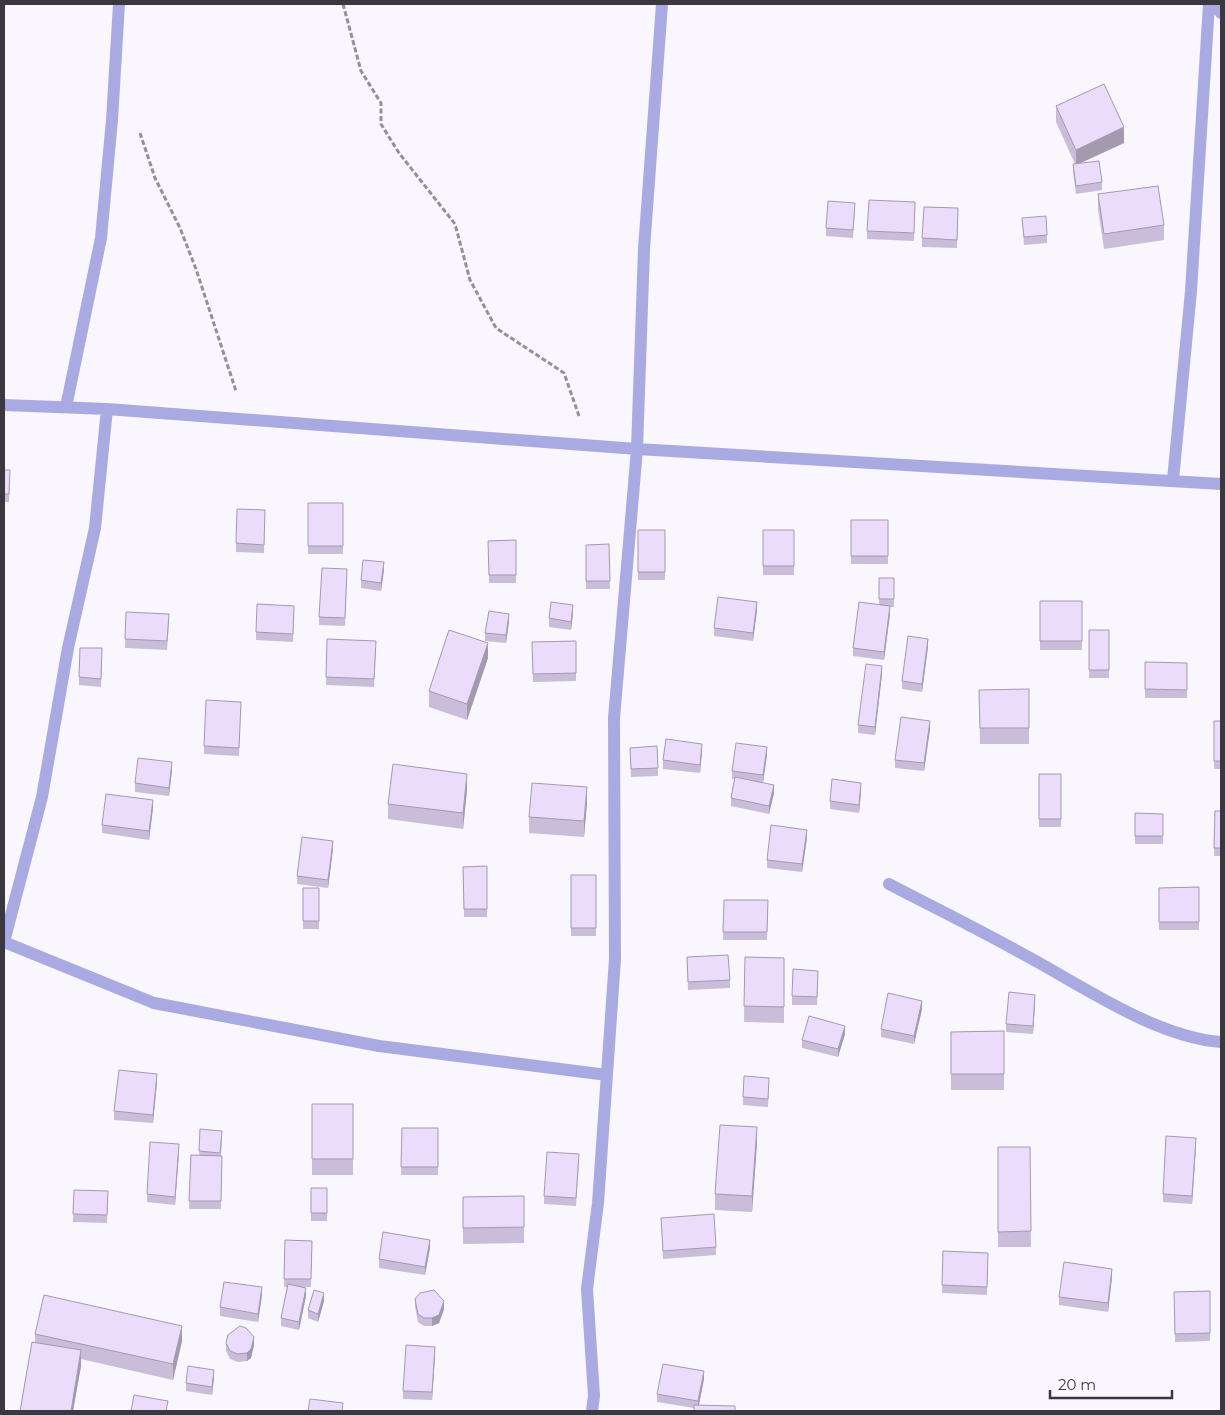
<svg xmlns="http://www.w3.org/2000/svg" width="1225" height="1415" font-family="Montserrat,sans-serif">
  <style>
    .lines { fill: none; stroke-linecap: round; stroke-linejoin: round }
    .path { stroke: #939097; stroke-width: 3; stroke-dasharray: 5 2.5; stroke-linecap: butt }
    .street { stroke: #a9aae1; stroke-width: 12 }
    .wall { fill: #cabdd9 }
    .shaded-wall { fill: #a49ab0 }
    .building { fill: #ebdcfc; stroke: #a49ab0 }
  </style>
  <rect width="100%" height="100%" fill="#f9f6fd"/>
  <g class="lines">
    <path class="path" d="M343,4L361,71L381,103V124L399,153L455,224L470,280L496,328L564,373L579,416
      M140,133L155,178L180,228L196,269L236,391"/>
    <path class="street" d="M1214,4L1221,13
      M4,405L107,409L637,449L1221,484
      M66,407L101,238L112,120L119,4
      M1173,480L1191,291L1209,4
      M889,884C933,907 978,929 1021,953C1080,984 1154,1037 1221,1042
      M4,942L154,1003L379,1046L607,1075
      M4,942L42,797L68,648L95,528L107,409
      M592,1411L594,1396L587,1289L598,1203L615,959L614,718L637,449L644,249L662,4"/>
  </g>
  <path class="wall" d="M1056,106L1124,143L1081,163L1102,182V190L1076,194L1073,172V164H1075L1056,122Z
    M1098,194L1164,225V240L1104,249L1098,209Z
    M915,202L914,241L867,239V231Z
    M855,211L853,238L826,236V228Z
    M958,216L957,248L922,247V238Z
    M1022,218L1047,235V243L1024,245Z
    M4,470L10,478L9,502H4Z
    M308,503H343V554H308Z
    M265,510L264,553L236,552V543Z
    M851,520H888V564H851Z
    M638,530H665V580H638Z
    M763,530H794V575H763Z
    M516,540V583H489L488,541Z
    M609,544L610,589H586V545Z
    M384,570L381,591L361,588V580Z
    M347,577L345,626L319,625V617Z
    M879,578H894V607H890V614L884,660L853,656V648L879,605Z
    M1040,601H1082V650H1040Z
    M294,606L293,642L256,640V632Z
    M757,610L753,641L714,636V628Z
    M126,612L169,622L167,650L125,648Z
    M573,613L571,630L549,627V618Z
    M509,622L506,643L485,641V633Z
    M1089,630H1109V678H1089Z
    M327,639L376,649L374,687L326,685Z
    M576,641V681L533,682L532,642Z
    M928,647L922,692L902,689V681Z
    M102,656L101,687L79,685V677Z
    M488,658L467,720L429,707V691Z
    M1145,662L1187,663V698H1145Z
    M882,674L875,735L858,733V725Z
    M1029,689V744H980L979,690Z
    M241,702L239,756L204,754V746Z
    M1214,721H1221V769H1214Z
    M930,729L924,771L895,768V760Z
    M630,748L658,768V776L631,777Z
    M702,752L700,773L663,769V760Z
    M767,755L763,782L774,793L769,814L731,806V798L734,779H732V771Z
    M172,770L169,796L135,792V783Z
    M1039,774H1061V827H1039Z
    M467,790L463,829L388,819V804Z
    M861,792L859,813L830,809V801Z
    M587,803L584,837L529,833V817Z
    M153,808L149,840L102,833V825Z
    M1215,811H1221V856H1214Z
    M1135,813L1163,814V844H1135Z
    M807,838L802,872L767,868V860Z
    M333,849L328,888L297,884V876Z
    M487,866V917H464L463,867Z
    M571,875H596V936H571Z
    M1199,887V930H1159V888Z
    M303,888H319V929H303Z
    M724,900H768L767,940H723Z
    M687,957L730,980V988L688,990Z
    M745,957L784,958V1023L744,1022Z
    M818,979L817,1005H792V996Z
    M1035,1003L1033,1034L1006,1032V1024Z
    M922,1009L914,1044L881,1037V1029Z
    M1004,1031V1090H951V1032Z
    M845,1034L838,1057L802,1048V1040Z
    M157,1082L153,1123L114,1120V1111Z
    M769,1086L768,1107L743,1105V1097Z
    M312,1104H353V1175H312Z
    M402,1128H438V1175H401Z
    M200,1129L222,1139L221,1156H222L221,1209H189L191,1155L199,1156Z
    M757,1143L752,1212L715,1210V1194Z
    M1196,1146L1192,1204L1163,1202V1194Z
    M998,1147H1030L1031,1247H998Z
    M179,1152L175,1205L147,1202V1194Z
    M579,1162L576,1206L544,1204V1196Z
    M311,1188H327V1221H311Z
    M74,1190L108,1191L107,1223L73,1222Z
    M524,1196V1243L463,1244V1197Z
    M661,1218L716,1247V1255L663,1259Z
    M285,1240L312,1241L311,1287H303L306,1296L299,1330L281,1326V1318L287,1287H284Z
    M430,1248L425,1275L379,1268V1259Z
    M943,1251L988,1253L987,1295L942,1293Z
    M1112,1277L1108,1312L1059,1305V1297Z
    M1210,1291V1341L1175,1342L1174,1292Z
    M262,1295L258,1322L220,1316V1307Z
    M415,1299L444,1309L439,1323L432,1326H424L418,1322L415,1307Z
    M324,1301L318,1322L308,1318V1310Z
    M35,1334L182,1341L173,1380L81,1359V1366L73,1411H20L32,1342H35Z
    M226,1343L254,1345L251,1358L247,1361L238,1362L230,1359L226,1351Z
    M435,1355L432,1400L403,1399V1391Z
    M214,1378L212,1395L186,1391V1383Z
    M704,1379L699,1405L694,1408L657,1402V1394Z"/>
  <path class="shaded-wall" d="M1124,127V143L1076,165V150Z
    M384,562V570L381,591V583Z
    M757,602V610L753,641V633Z
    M573,605V613L571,630V622Z
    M890,606V614L884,660V652Z
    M509,614V622L506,643V635Z
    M928,639V647L922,692V684Z
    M488,643V658L467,720V704Z
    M882,666V674L875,735V727Z
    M930,721V729L924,771V763Z
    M702,744V752L700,773V765Z
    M767,747V755L763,783V775Z
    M172,762V770L169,796V788Z
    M467,774V790L463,829V813Z
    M861,783V792L859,813V805Z
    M774,785V793L769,814V806Z
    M587,787V803L584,837V821Z
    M153,800V808L149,840V831Z
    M807,830V838L802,872V864Z
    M333,841V849L328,888V880Z
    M1035,995V1003L1033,1034V1026Z
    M922,1001V1009L914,1044V1036Z
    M845,1026V1034L838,1057V1049Z
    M157,1074V1082L153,1123V1115Z
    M757,1127V1143L752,1212V1196Z
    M1196,1138V1146L1192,1204V1196Z
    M179,1144V1152L175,1205V1197Z
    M430,1240V1248L425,1275V1267Z
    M1112,1269V1277L1108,1312V1303Z
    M262,1287V1295L258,1322V1314Z
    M306,1288V1296L299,1330V1322Z
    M324,1293V1301L318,1322V1314Z
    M444,1301V1309L439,1323L432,1326V1318Z
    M182,1326V1341L173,1380V1364Z
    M254,1337V1345L251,1358L247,1361V1353Z
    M435,1347V1355L432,1400V1392Z
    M81,1350V1366L73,1411H71Z
    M214,1370V1378L212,1395V1387Z
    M704,1371V1379L698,1409V1401Z"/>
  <path class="building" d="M1104,84L1124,127L1076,150L1056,106Z
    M1099,161L1102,182L1076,186L1073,164Z
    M1158,186L1164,225L1104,234L1098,194Z
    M869,200L915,202L914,233L867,231Z
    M828,201L855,203L853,230L826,228Z
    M924,207L958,208L957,240L922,238Z
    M1046,216L1047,235L1024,237L1022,218Z
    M4,470H10L9,494H4Z
    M308,503H343V546H308Z
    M237,509L265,510L264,545L236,543Z
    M851,520H888V556H851Z
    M638,530H665V572H638Z
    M763,530H794V566H763Z
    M516,540V575H489L488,541Z
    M609,544L610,581H586V545Z
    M363,560L384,562L381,583L361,580Z
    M322,568L347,569L345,618L319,617Z
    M879,578H894V599H879Z
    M718,597L757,602L753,633L714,628Z
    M1040,601H1082V641H1040Z
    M551,602L573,605L571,622L549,618Z
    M859,602L890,606L884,652L853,648Z
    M257,604L294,606L293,634L256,632Z
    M489,611L509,614L506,635L485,633Z
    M126,612L169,614L167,641L125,639Z
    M449,630L488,643L467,704L429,691Z
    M1089,630H1109V670H1089Z
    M908,636L928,639L922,684L902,681Z
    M327,639L376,641L374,679L326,677Z
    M576,641V673L533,674L532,642Z
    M80,648H102L101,679L79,677Z
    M1145,662L1187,663V690L1145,689Z
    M866,664L882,666L875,727L858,725Z
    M1029,689V728H980L979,690Z
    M206,700L241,702L239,748L204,746Z
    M901,717L930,721L924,763L895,760Z
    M1214,721H1221V761H1214Z
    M666,739L702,744L700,765L663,760Z
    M736,743L767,747L763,775L732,771Z
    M657,746L658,768L631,769L630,748Z
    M138,758L172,762L169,788L135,783Z
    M393,764L467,774L463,813L388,804Z
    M1039,774H1061V819H1039Z
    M735,777L774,785L769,806L731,798Z
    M832,779L861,783L859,805L830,801Z
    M532,783L587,787L584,821L529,817Z
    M106,794L153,800L149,831L102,825Z
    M1215,811H1221V848H1214Z
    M1135,813L1163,814V836H1135Z
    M771,825L807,830L802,864L767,860Z
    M302,837L333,841L328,880L297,876Z
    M487,866V909H464L463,867Z
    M571,875H596V928H571Z
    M1199,887V922H1159V888Z
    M303,888H319V921H303Z
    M724,900H768L767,932H723Z
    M728,955L730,980L688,982L687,957Z
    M745,957L784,958V1007L744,1006Z
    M793,969L818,971L817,997L792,996Z
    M1009,992L1035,995L1033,1026L1006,1024Z
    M888,993L922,1001L914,1036L881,1029Z
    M809,1016L845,1026L838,1049L802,1040Z
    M1004,1031V1074H951V1032Z
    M119,1070L157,1074L153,1115L114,1111Z
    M744,1076L769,1078L768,1099L743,1097Z
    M312,1104H353V1159H312Z
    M720,1125L757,1127L752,1196L715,1194Z
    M402,1128H438V1167H401Z
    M200,1129L222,1131L220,1153L199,1151Z
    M1166,1136L1196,1138L1192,1196L1163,1194Z
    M150,1142L179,1144L175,1197L147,1194Z
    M998,1147H1030L1031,1231L998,1232Z
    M547,1152L579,1154L576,1198L544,1196Z
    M191,1155L222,1156L221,1201H189Z
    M311,1188H327V1213H311Z
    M74,1190L108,1191L107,1215L73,1214Z
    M524,1196V1227L463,1228V1197Z
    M714,1214L716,1247L663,1251L661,1218Z
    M383,1232L430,1240L425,1267L379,1259Z
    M285,1240L312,1241L311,1279H284Z
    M943,1251L988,1253L987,1287L942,1285Z
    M1064,1262L1112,1269L1108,1303L1059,1297Z
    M224,1282L262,1287L258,1314L220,1307Z
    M288,1284L306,1288L299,1322L281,1318Z
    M314,1290L324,1293L318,1314L308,1310Z
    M434,1290L444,1301L439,1315L432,1318H424L418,1314L415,1299L420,1293Z
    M1210,1291V1333L1175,1334L1174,1292Z
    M44,1295L182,1326L173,1364L35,1334Z
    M240,1326L246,1328L254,1337L251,1349L247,1353L238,1354L230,1351L226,1343L228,1335Z
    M32,1342L81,1350L71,1411H20Z
    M406,1345L435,1347L432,1392L403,1391Z
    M663,1364L704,1371L698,1401L657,1394Z
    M188,1366L214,1370L212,1387L186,1383Z
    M134,1395L168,1401L166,1411H131Z
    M310,1399L343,1403L342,1411H308Z
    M694,1405L735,1406V1411H694Z"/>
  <rect width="1225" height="1415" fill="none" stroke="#3a373e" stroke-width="10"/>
  <path d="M1050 1390v8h122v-8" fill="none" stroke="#3a373e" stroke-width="2.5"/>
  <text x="1058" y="1390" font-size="15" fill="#3a373e" stroke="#f9f6fd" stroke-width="4" paint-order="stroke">20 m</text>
</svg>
